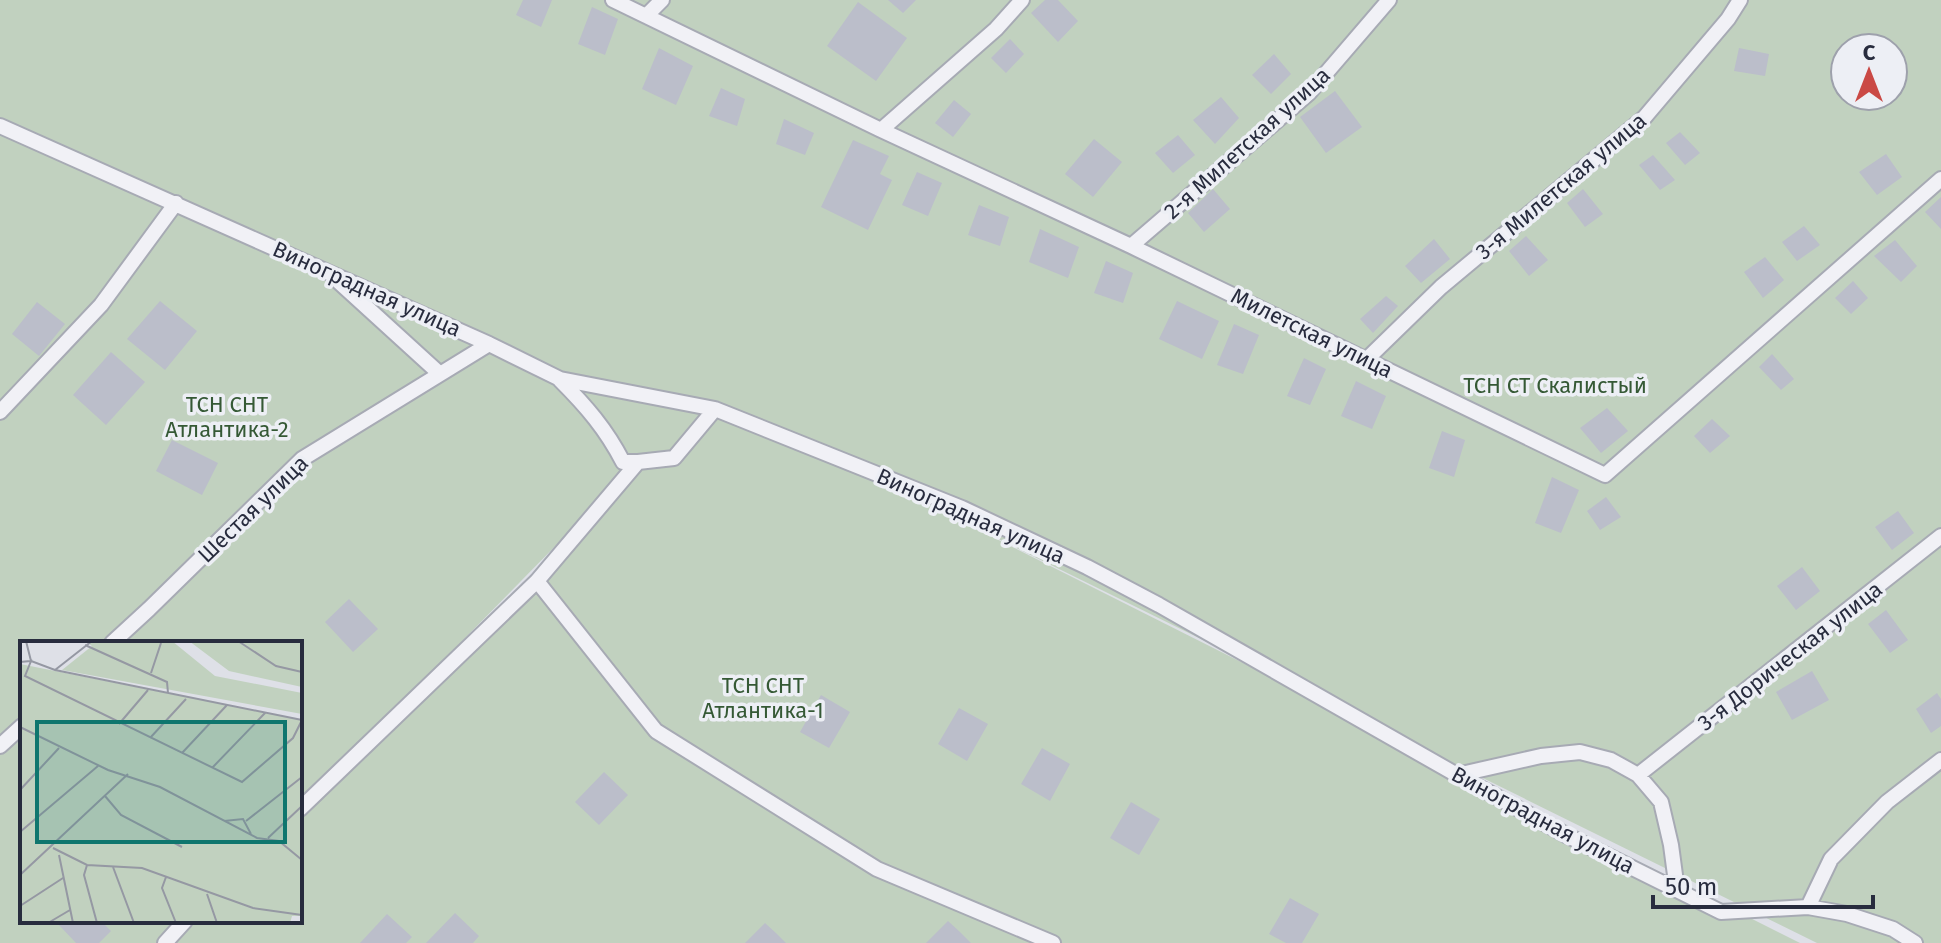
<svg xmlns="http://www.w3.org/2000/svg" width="1941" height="943" font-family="'Fira Sans',sans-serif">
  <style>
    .green { fill: #c1d1bf; fill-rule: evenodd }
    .building { fill: #bbbeca }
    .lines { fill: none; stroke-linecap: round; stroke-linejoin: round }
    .lane-casing { stroke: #a7aab4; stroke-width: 18 }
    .lane { stroke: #f1f1f6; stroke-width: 14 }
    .labels { text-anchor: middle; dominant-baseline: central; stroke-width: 7; stroke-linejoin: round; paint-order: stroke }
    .street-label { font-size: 22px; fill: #282c3e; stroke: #edeff5 }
    .park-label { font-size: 22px; fill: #355935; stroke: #edeff5 }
    .inset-road { fill: none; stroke: #9598a3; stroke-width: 2 }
    .view { fill: #0f766e; fill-opacity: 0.15; stroke: #0f766e; stroke-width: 4 }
    .inset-edge { fill: none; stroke: #282c3e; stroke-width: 4 }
  </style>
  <rect width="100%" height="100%" fill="#dee0e7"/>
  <path class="green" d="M0,0H1941V943H1817L883,482L1800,943H0ZM1845,48H1893V96H1845ZM627,473L537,581L300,812V921H22V643H300V806Z"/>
  <path class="building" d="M523,0H552L541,27L516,15Z
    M888,0H916L903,13Z
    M1045,0H1058L1078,21L1058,42L1031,13Z
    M858,2L907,38L876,81L827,46Z
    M592,7L618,19L605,55L578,44Z
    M1010,39L1024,54L1006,73L991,58Z
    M659,48L693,66L676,105L642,89Z
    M1739,48L1769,54L1765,76L1734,71Z
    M1274,54L1291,74L1271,94L1252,75Z
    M721,88L745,99L737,126L709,116Z
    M1335,91L1362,127L1326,153L1300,117Z
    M1221,97L1239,118L1215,144L1193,120Z
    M954,100L971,114L953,137L935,123Z
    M784,119L814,133L805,155L776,144Z
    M1680,132L1700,153L1685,165L1666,143Z
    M1178,135L1195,155L1173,173L1155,153Z
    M1094,139L1122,162L1093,197L1065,174Z
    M853,140L889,156L880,174L892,180L868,230L821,207Z
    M1886,154L1902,177L1877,195L1859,172Z
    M1653,155L1675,180L1660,190L1639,165Z
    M917,172L942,183L928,216L902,205Z
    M1213,189L1230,209L1204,232L1188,213Z
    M1583,189L1603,214L1585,227L1567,203Z
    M1941,197V229L1925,212Z
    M979,205L1009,217L1000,246L968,235Z
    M1804,226L1820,245L1797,261L1782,242Z
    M1040,229L1079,247L1068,278L1029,262Z
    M1526,236L1548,260L1529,276L1509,251Z
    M1434,239L1450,259L1421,283L1405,266Z
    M1895,240L1917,266L1901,282L1874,256Z
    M1765,257L1784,280L1763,298L1744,272Z
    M1106,261L1133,273L1123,303L1094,293Z
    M1853,281L1868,298L1851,314L1835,298Z
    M1386,296L1398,306L1373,333L1360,319Z
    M160,301L197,331L165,370L127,339Z
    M1177,301L1219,321L1202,359L1159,339Z
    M37,302L65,324L39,356L12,334Z
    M1234,324L1259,335L1243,374L1217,365Z
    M111,352L145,382L106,425L73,395Z
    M1772,354L1794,379L1781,390L1759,367Z
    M1304,358L1326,369L1310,405L1287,396Z
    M1356,381L1386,396L1372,429L1341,416Z
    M1607,408L1628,431L1601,453L1580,428Z
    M1712,419L1730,436L1710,453L1694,436Z
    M1442,431L1465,440L1454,477L1429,468Z
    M172,440L218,463L202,495L156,471Z
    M1552,477L1579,490L1561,533L1535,523Z
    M1606,497L1621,517L1600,530L1587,511Z
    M1898,511L1914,533L1892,550L1875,527Z
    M1802,567L1820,591L1796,610L1777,586Z
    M349,599L378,629L353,652L325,622Z
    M1886,610L1908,640L1890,653L1868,624Z
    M1812,671L1829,700L1792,720L1776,692Z
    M1937,693L1941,699V726L1931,733L1916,709Z
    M821,695L850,712L829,748L800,732Z
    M959,708L988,724L967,761L938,744Z
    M1042,748L1070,764L1050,801L1021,784Z
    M604,772L628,795L599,825L575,802Z
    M1131,802L1160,819L1139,855L1110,838Z
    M1290,898L1319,914L1302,943H1286L1269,934Z
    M455,913L479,936L473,943H426Z
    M387,914L412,937L406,943H360Z
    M61,921H101L111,931L99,943H76L58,924Z
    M948,921L960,932L971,943H926Z
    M765,923L777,934L786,943H745Z"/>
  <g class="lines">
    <defs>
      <path id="lane" d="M613,0L881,130L1131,246L1605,475L1941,179
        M646,16L662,0
        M0,126L489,344L560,379L715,409L962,508L1087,567L1159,605L1457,775L1568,836L1721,912L1808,907L1847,914L1893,929L1915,943
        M881,130L996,29L1022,0
        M1131,246L1309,93L1389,0
        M339,282L440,374
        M1367,359L1441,287L1644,118L1728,19L1740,0
        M560,380C586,406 606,429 623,462H638
        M0,412L101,305L176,203
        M537,581L656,731L877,869L1053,943
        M112,643L149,609L302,459L489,344
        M0,746L22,726
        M1457,775L1541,756L1580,752L1611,760L1638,775L1661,802L1671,845L1677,890
        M1638,775L1941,536
        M300,809L537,581L638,462L674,458L715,409
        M1808,907L1831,859L1887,802L1941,760
        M165,943L185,921"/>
    </defs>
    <use href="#lane" class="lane-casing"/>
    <use href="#lane" class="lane"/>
  </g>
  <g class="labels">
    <g class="street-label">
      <text transform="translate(1247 143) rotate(-42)">2-я Милетская улица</text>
      <text transform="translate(1561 186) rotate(-40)">3-я Милетская улица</text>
      <text transform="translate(367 289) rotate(24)">Виноградная улица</text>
      <text transform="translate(1312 333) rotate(26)">Милетская улица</text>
      <text transform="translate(253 509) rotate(-44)">Шестая улица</text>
      <text transform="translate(971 516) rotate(24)">Виноградная улица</text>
      <text transform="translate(1790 656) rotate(-38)">3-я Дорическая улица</text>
      <text transform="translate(1543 820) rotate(28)">Виноградная улица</text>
    </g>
    <g class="park-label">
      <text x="1555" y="385">ТСН СТ Скалистый</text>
      <text x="227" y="404">ТСН СНТ<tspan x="227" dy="25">Атлантика-2</tspan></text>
      <text x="763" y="685">ТСН СНТ<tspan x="763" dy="25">Атлантика-1</tspan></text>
    </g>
  </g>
  <g transform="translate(20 641)">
    <rect width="282" height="282" fill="#dee0e7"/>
    <path d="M65,0H152L195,35L282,52V73L42,29L72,5ZM169,0H282V46L209,30ZM0,23L282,79V275H272L270,282H0Z" fill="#c1d1bf"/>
    <path class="inset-road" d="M6,0L11,20L35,29L282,79M218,0L256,25L282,31M65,4L147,41L148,52M0,21L11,20L5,35L222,141L273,97L282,79M35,29L72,0M131,32L141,2M99,83L128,49M0,86L88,129L140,146L237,197L259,200L282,219M130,97L166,58M162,112L207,64M192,127L245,72M0,149L39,107M85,155L101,174L162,206M204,180L223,178L231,193M226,180L282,136M0,191L78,125M248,197L282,165M33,207L67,224L122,227L233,267L282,274M39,214L53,282M67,224L64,234L77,282M93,226L114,282M0,234L108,133M146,236L142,247L156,282M187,253L197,282M0,265L43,237M28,282L50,269"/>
    <path class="view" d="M17,81H265V201H17Z"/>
    <rect width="282" height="282" class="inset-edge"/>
  </g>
  <g transform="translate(1869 72)"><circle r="38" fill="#edeff5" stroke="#9ea1ac" stroke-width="2"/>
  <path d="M0-6L14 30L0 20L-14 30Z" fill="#ca4945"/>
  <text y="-12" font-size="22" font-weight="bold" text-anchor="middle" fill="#282c3e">С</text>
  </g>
  <path d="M1653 895v12h220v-12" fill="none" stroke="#282c3e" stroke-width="4"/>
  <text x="1665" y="895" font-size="24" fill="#282c3e" stroke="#edeff5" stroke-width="6" paint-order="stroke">50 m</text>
</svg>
